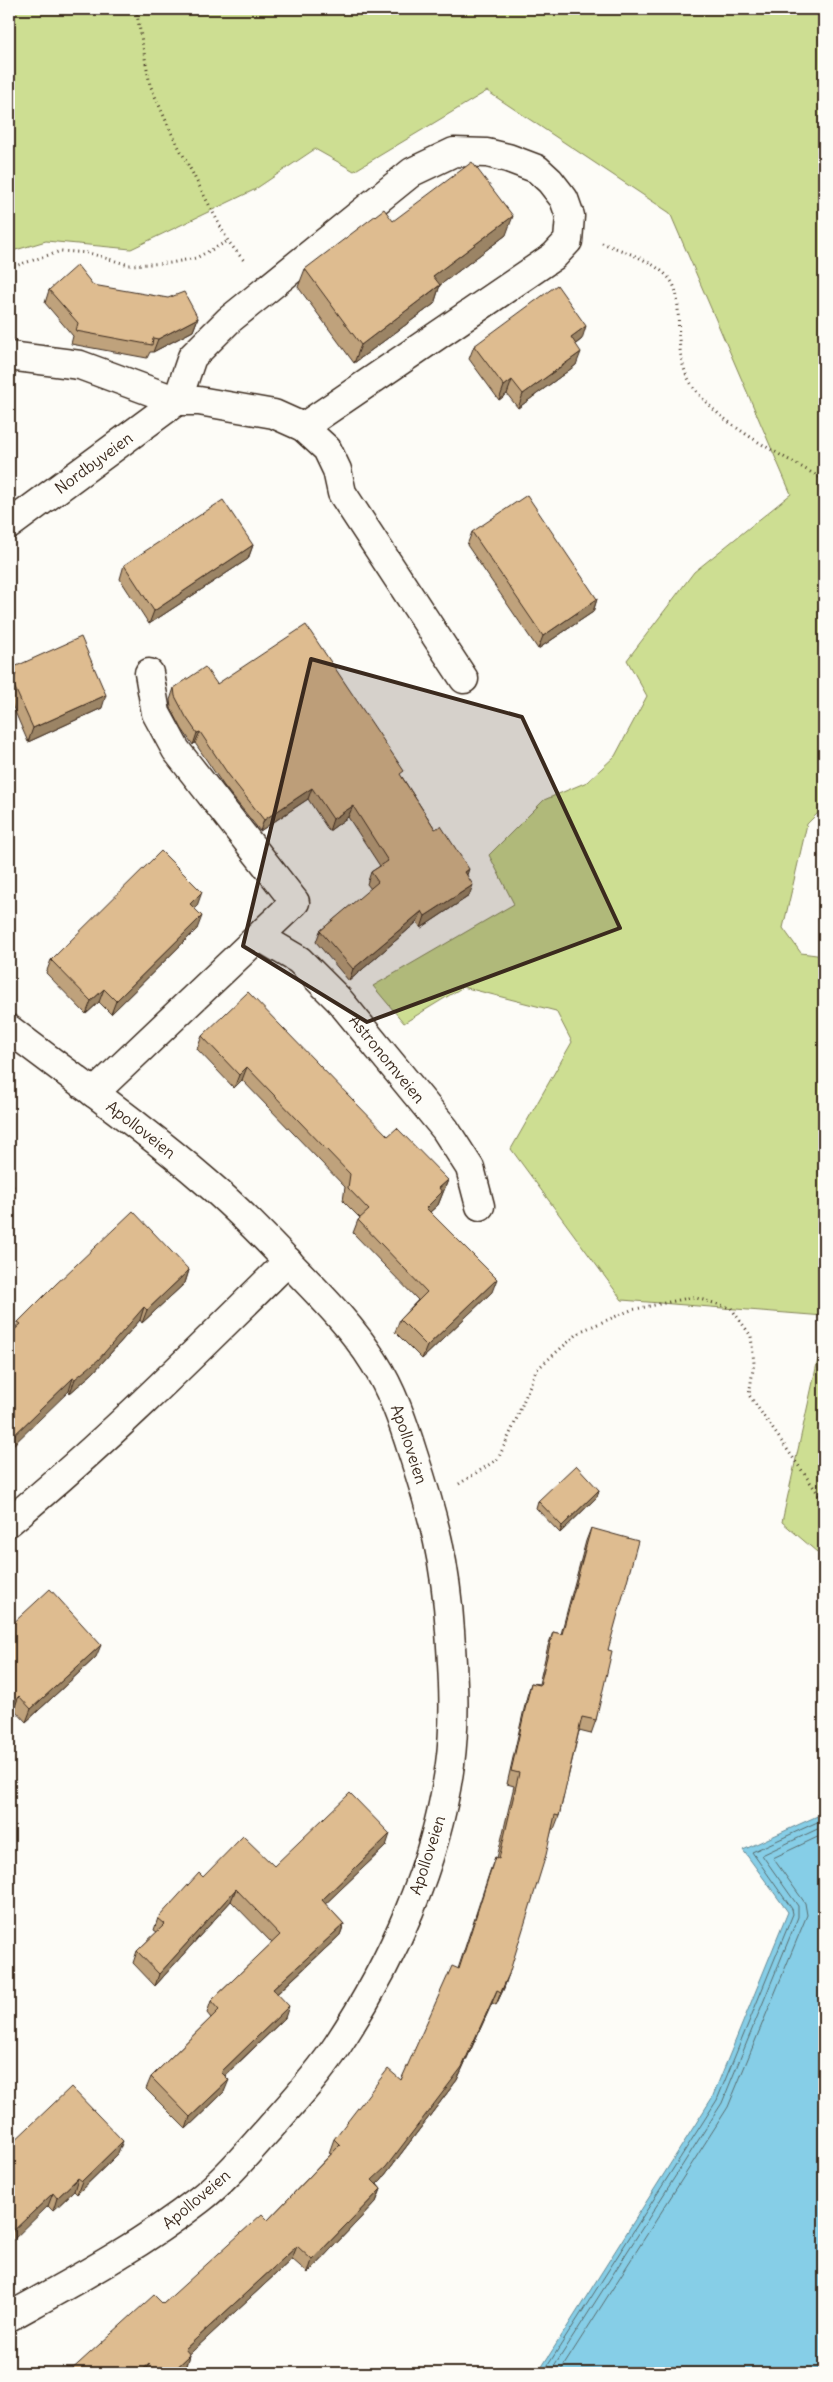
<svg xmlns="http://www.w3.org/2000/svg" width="833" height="2382" font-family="Delius,sans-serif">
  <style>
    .green { fill: #cdde92; stroke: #848458 }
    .water { fill: #86cee7; stroke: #688c97 }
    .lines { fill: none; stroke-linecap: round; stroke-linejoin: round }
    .shore { stroke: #596c6e; stroke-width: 1 }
    .minor-casing { stroke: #3b2a1e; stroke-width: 31 }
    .path { stroke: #3b2a1e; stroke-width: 3; stroke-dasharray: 1 4; stroke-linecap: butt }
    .minor { stroke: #fdfcf7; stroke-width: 28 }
    .wall { fill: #bfa27c; stroke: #3b2a1e }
    .shaded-wall { fill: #9b8465; stroke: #3b2a1e }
    .building { fill: #debc90; stroke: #3b2a1e }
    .marked { fill: #3b2a1e; fill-opacity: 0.2; stroke: #3b2a1e; stroke-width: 4; stroke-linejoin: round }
    .labels { text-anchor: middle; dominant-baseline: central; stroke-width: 4.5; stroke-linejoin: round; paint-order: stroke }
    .street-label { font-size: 16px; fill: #3b2a1e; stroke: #fdfcf7 }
  </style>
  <rect width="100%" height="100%" fill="#fdfcf7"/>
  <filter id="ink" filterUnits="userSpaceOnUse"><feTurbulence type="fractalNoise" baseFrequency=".02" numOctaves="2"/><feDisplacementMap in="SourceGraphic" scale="10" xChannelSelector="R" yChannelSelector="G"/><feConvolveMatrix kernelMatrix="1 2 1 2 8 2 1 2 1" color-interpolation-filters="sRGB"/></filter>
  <g filter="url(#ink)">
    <path class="green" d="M9,9H824V807L807,824L783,928L801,953L824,956V1316L622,1300L511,1149L572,1042L556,1011L463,987L404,1023L373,986L514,904L489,855L544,800L587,782L615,756L647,696L627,660L694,572L791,494L670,213L487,91L354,171L315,149L254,190L131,249L46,241L9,252Z
      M824,1332V1558L782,1522Z"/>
    <path class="water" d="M824,1813V2373H538L712,2098L788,1912L743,1850Z"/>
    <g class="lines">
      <path class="shore" d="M543,2373L717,2100L793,1914L792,1909L752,1852L824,1819
        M550,2373L722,2103L798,1917V1906L762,1855L824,1826
        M559,2373L728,2107L807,1915L805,1903L773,1858L824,1834"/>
      <defs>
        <g id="minor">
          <path d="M9,356L80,365L177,401H199L274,414L303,427L327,449L337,470L342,493L464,679"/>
          <path d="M177,401L192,357L229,320L412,172L454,152L487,153L508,158L537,169L550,181L564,199L570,216L568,241L554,256L303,427"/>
          <path id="s1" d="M9,525L177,401"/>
          <path id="s2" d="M260,937L299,960L339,1000L445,1129L470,1168L480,1206"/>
          <path id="s3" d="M9,1029C74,1079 143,1127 205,1181C237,1208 266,1238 294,1268C323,1298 352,1327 374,1362C392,1390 403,1422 413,1454C434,1517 446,1565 450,1631C453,1675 456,1720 450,1764C437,1863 392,1963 337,2046C317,2076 292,2103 269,2129C247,2153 225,2180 199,2200C140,2246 74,2281 9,2317"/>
          <path d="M94,1093L295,902L176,750L156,713L149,673"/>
          <path d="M9,1522C107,1441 197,1351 288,1261"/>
        </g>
      </defs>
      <use href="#minor" class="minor-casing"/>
      <path class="path" d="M136,9L150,85L172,134L228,241L245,262
        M602,243C625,252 670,265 676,292C679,306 678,323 679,338C680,353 682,368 690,382C717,425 781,454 824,480
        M9,268L61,251L89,253L129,265L170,263L196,258L228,241
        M459,1484L498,1459L514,1425L536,1370L581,1331L631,1310L693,1297L731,1308L751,1336L754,1363L749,1395L824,1502"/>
      <use href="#minor" class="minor"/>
    </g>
    <path class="wall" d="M393,221L506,235L440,285L434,304L354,363L298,287L305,269Z
      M93,285L198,318L193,331L153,352H150L147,358L71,344L73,336L45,303L49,290Z
      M582,339L576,344V365L518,408L507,394L499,400L469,359L474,346Z
      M472,532L597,599L593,612L538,649L467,545Z
      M253,545L248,559L149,624L120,579L124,565Z
      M12,668L102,708L28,742L9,698V678Z
      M217,684L402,777L435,829L467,876L469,896L421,928L417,922L349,981L316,942L320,931L371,889L367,884L371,872L380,866L348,817L329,831L308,799L260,831L224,786L195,743L193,745L182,729L171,708L170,700L174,688Z
      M197,906L195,908L197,929L111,1014L99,1002L86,1014L46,973L51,960Z
      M202,1036L388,1136L448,1180L438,1205L430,1212L492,1292L422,1359L395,1332L400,1319L418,1300L353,1233L358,1220L360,1218L343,1201L345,1187L242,1080L234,1088L197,1049Z
      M189,1270L185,1283L142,1323L140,1320L93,1373L70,1393L16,1328L18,1322Z
      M599,1490L597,1497L560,1533L536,1508L538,1501Z
      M591,1528L608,1650L596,1720L591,1734L579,1731L559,1816L554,1829H552L504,1988L496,2005L492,2003L457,2080L381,2180L377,2184L381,2189L376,2202L308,2273L292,2259L189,2354L190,2355L186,2369L181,2373H68L163,2304L268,2220L331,2154L329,2153L334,2139L401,2080L458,1969L490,1871L495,1857L497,1858L514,1786L507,1784L527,1696L531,1683L539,1684L548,1646L553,1632L561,1634L586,1541Z
      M9,1627L96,1657L26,1722L14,1709L9,1714Z
      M386,1846L325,1904L344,1924L340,1935L277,1994L285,2018L225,2076L224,2092L186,2129L146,2089L151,2077L211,2018L207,2013L211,2001L272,1943L231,1901L155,1986L133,1963L137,1951L157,1932L154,1930L158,1918L203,1877L274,1866Z
      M9,2146L118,2154L77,2194L74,2191L53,2211L48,2206Z"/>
    <path class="shaded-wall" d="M513,216L506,235L427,295L433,276Z
      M440,285L434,304L354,363L361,345Z
      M198,318L193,331L153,352L158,339Z
      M586,326L582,339L566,351L571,337Z
      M581,352L576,365L518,408L523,394Z
      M512,380L507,394L499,400L504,386Z
      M253,545L248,559L149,624L154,611Z
      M597,599L593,612L538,649L543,636Z
      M106,695L102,708L28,742L33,728Z
      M200,732L195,743L193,745L197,733Z
      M312,788L308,799L260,831L264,820Z
      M353,806L348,817L329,831L333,819Z
      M469,869L465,881V872Z
      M473,885L469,896L421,928L425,916Z
      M202,892L197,906L185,917L190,904Z
      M422,911L417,922L349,981L353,969Z
      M202,916L197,929L111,1014L116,1001Z
      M104,989L99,1002L86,1014L91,1001Z
      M247,1067L242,1080L234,1088L239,1075Z
      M448,1180L438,1205L421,1220L426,1208L439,1188Z
      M14,1186L9,1199V1191Z
      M189,1270L185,1283L142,1323L147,1310Z
      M497,1279L492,1292L422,1359L427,1346Z
      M144,1307L140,1320L93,1373L70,1393L75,1379Z
      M73,1378L69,1391L9,1449V1440Z
      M599,1490L597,1497L560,1533L562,1526Z
      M101,1645L96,1657L26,1722L31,1709Z
      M19,1696L14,1709L9,1714V1706Z
      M390,1834L386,1846L317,1912L322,1900Z
      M236,1889L231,1901L155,1986L159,1974Z
      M344,1924L340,1935L269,2001L273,1989Z
      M509,1974L504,1988L496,2005L501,1992Z
      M497,1990L492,2003L457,2080L381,2180L367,2193L372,2180Z
      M289,2006L285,2018L216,2084L221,2072Z
      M229,2080L224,2092L186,2129L190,2117Z
      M123,2141L118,2154L77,2194L82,2181Z
      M78,2178L74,2191L53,2211L57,2198Z
      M381,2189L376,2202L308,2273L312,2260Z
      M53,2193L48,2206L9,2244V2235Z
      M297,2246L292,2259L180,2363L185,2349Z
      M190,2355L186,2369L181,2373H171Z
      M149,2364L146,2373H139Z"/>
    <path class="building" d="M472,162L513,216L433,276L440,285L361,345L305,269L384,209L393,221Z
      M77,265L93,285L168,298L184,292L198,318L158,339L153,338L152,345L76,331L78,323L49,290Z
      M557,285L586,326L571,337L581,352L523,394L512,380L504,386L474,346Z
      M527,495L597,599L543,636L472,532Z
      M223,500L253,545L154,611L124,565Z
      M306,625L404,771L400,774L435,829L441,826L469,869L465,872L473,885L425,916L422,911L353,969L320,931L378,882L371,872L388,861L353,806L333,819L312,788L264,820L228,774L200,732L197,733L186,717L175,696L174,688L205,667L217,684Z
      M81,637L106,695L33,728L10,677L16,675L12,668Z
      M161,851L202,892L190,904L202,916L116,1001L104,989L91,1001L51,960Z
      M248,992L388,1136L397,1128L448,1180L439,1188L442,1192L426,1208L497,1279L427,1346L400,1319L427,1292L358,1220L369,1210L348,1188L350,1174L247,1067L239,1075L202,1036Z
      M9,1181L14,1186L9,1191Z
      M133,1211L189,1270L147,1310L144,1307L98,1360L75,1379L73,1378L9,1440V1335L21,1324L18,1322L56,1284Z
      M576,1465L599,1490L562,1526L538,1501Z
      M591,1528L638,1541L608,1650L612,1651L596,1720L582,1717L559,1816L555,1815L546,1855L509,1974L501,1992L497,1990L462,2067L386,2167L372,2180L381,2189L312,2260L297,2246L185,2349L190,2355L171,2373H158L149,2364L139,2373H68L154,2295L163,2304L262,2214L268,2220L340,2145L334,2139L388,2069L401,2080L452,1966L459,1969L495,1857L499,1859L519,1773L511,1771L531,1683L540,1685L553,1632L562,1634Z
      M50,1589L101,1645L31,1709L19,1696L9,1706V1627Z
      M350,1793L390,1834L322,1900L344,1924L273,1989L289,2006L221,2072L229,2080L190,2117L151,2077L219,2010L211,2001L280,1935L236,1889L159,1974L137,1951L165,1924L158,1918L199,1873L203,1877L243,1836L274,1866Z
      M71,2087L123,2141L82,2181L78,2178L57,2198L53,2193L9,2235V2146Z
      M35,2370L38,2373H31Z"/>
  </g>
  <path class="marked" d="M311,659L522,717L620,928L367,1022L243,946Z"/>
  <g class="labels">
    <g class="street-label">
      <text stroke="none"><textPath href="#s1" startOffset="105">Nordbyveien</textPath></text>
      <text stroke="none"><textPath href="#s2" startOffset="178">Astronomveien</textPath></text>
      <text stroke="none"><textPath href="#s3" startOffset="166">Apolloveien</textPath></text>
      <text stroke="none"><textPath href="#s3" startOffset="586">Apolloveien</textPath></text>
      <text transform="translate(427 1855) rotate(-72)">Apolloveien</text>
      <text transform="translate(196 2199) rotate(-40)">Apolloveien</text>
    </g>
  </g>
  <rect width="833" height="2382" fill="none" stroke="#fdfcf7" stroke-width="30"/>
  <rect x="15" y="15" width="803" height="2352" fill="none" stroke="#3b2a1e" stroke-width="2" filter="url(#ink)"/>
</svg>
